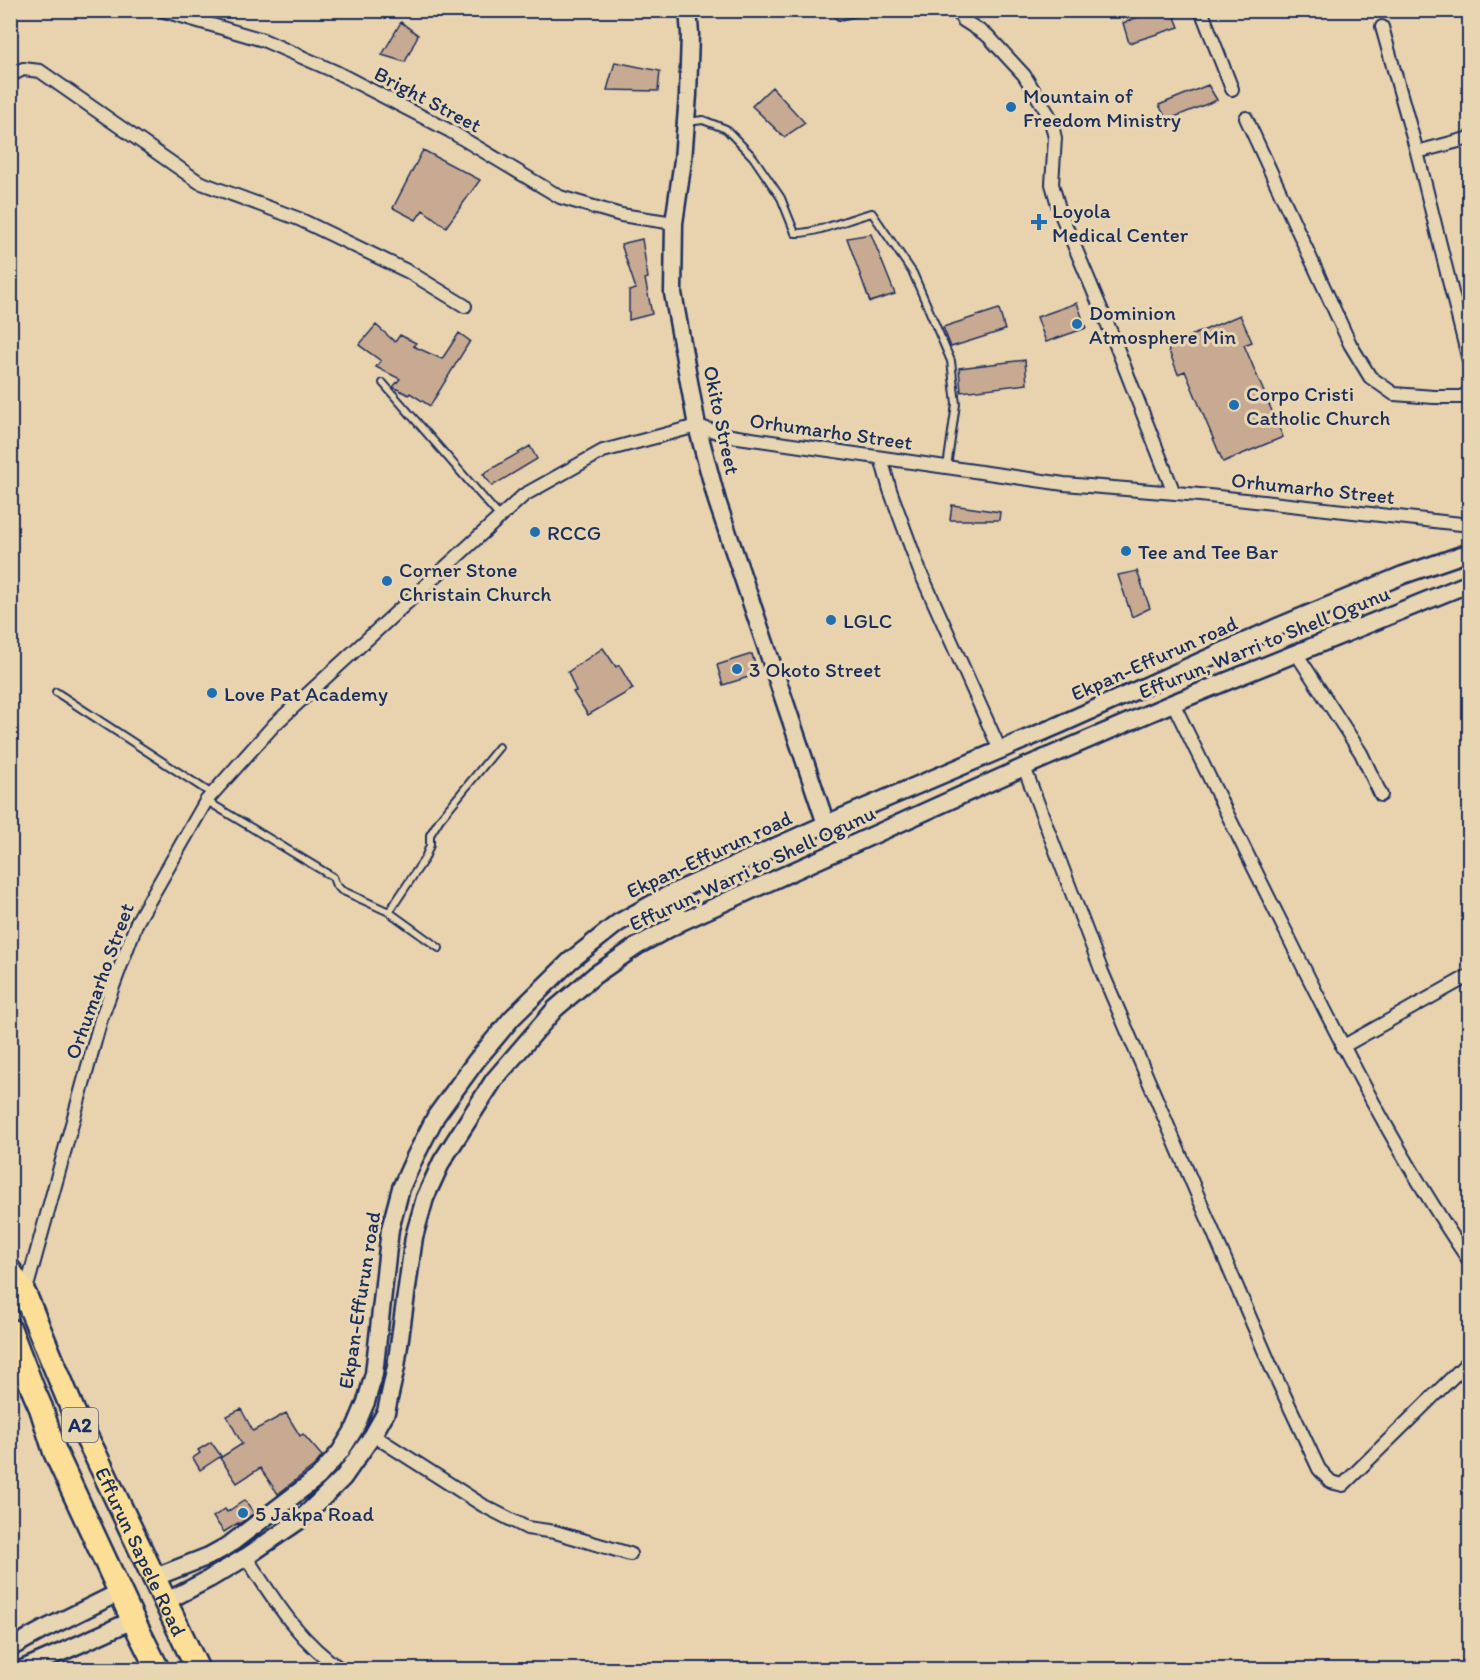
<svg xmlns="http://www.w3.org/2000/svg" width="1480" height="1680" font-family="Itim,sans-serif">
  <style>
    .building { fill: #c8aa92; stroke: #1b2f5e; stroke-width: 1.5 }
    .lines { fill: none; stroke-linecap: round; stroke-linejoin: round }
    .lane-casing { stroke: #1b2f5e; stroke-width: 10 }
    .street-casing { stroke: #1b2f5e; stroke-width: 16 }
    .secondary-casing { stroke: #1b2f5e; stroke-width: 21 }
    .highway-casing { stroke: #1b2f5e; stroke-width: 27 }
    .lane { stroke: #e8d5b2; stroke-width: 6 }
    .street { stroke: #e8d5b2; stroke-width: 12 }
    .secondary { stroke: #e8d5b2; stroke-width: 16 }
    .highway { stroke: #fcde96; stroke-width: 22 }
    .poi-dot { fill: #1f6fb2; stroke: #e8d5b2; stroke-width: 2 }
    .labels { text-anchor: middle; dominant-baseline: central; stroke-width: 6; stroke-linejoin: round; paint-order: stroke }
    .shield { fill: #e8d5b2; stroke: #586177; stroke-width: 1.5 }
    .shield-label { font-size: 20px; font-weight: bold; fill: #1b2f5e }
    .poi-label { font-size: 21px; fill: #1b2f5e; stroke: #e8d5b2; text-anchor: start }
    .street-label { font-size: 21px; fill: #1b2f5e; stroke: #e8d5b2 }
  </style>
  <rect width="100%" height="100%" fill="#e9d2ae"/>
  <filter id="ink" filterUnits="userSpaceOnUse"><feTurbulence type="fractalNoise" baseFrequency=".0167" numOctaves="2"/><feDisplacementMap in="SourceGraphic" scale="12" xChannelSelector="R" yChannelSelector="G"/><feConvolveMatrix kernelMatrix="1 2 1 2 8 2 1 2 1" color-interpolation-filters="sRGB"/></filter>
  <g filter="url(#ink)">
    <path class="building" d="M1156,10H1172L1179,27L1129,43L1123,23Z
      M401,22L418,35L405,62L382,55Z
      M615,62L660,71L658,91L607,90Z
      M1208,85L1217,100L1167,120L1159,105Z
      M772,87L805,123L784,137L752,106Z
      M423,150L480,180L446,227L423,210L416,220L393,208Z
      M871,234L895,294L870,302L847,238Z
      M642,239L648,278L645,279L652,314L629,320V291L636,289L621,244Z
      M1077,303L1086,328L1046,342L1037,317Z
      M999,309L1005,330L951,347L943,327Z
      M1240,315L1252,342L1244,345L1283,437L1223,462L1185,371L1178,374L1167,346Z
      M376,325L395,342L400,335L416,343L413,346L442,359L459,333L470,341L430,406L410,393L409,395L393,387L400,379L376,367L381,361L359,345Z
      M1025,360L1027,384L961,392L959,368Z
      M530,446L537,459L492,486L483,474Z
      M952,505L1000,512L999,520H950Z
      M1137,571L1150,608L1132,617L1118,575Z
      M603,648L616,667L619,665L633,689L588,715L573,692L576,691L568,672Z
      M752,654L758,674L723,685L717,665Z
      M241,1409L253,1431L286,1413L300,1436L303,1434L322,1456L316,1464L278,1494L260,1468L237,1483L220,1458L242,1444L227,1416Z
      M211,1442L221,1456L200,1470L193,1458L200,1453L198,1450Z
      M245,1500L254,1513L239,1524L238,1523L224,1532L213,1517L225,1509L227,1512Z"/>
    <g class="lines">
      <defs>
        <path id="lane" d="M839,16L867,10
          M687,122L703,120L726,129L753,157L781,198L795,233C817,234 849,218 872,213L913,273L951,361L956,404L947,467
          M383,383L500,517
          M56,692L212,794
          M207,801L333,877L335,883L341,890L389,912L439,948
          M389,912L425,858L430,845V835L440,819L499,747"/>
        <path id="street" d="M161,10L263,40L336,72L450,131L560,197L621,215L674,223
          M957,10L963,20L988,36L1024,75L1050,117L1055,138L1052,184L1060,212L1110,330L1174,493
          M1201,10L1232,89
          M1469,10L1470,15
          M1382,27L1417,152L1470,365
          M10,76L23,69L40,71L199,182L299,219L409,272L465,306
          M1246,118L1350,344L1370,377L1394,394L1434,397H1461L1470,392
          M1417,152L1470,138
          M881,458L890,490L919,569L1000,750
          M1296,653L1361,753L1381,795
          M1173,703C1211,781 1249,859 1288,936C1343,1048 1399,1158 1470,1262
          M1024,767L1102,972L1272,1369L1319,1469L1331,1482L1343,1485L1470,1360
          M1342,1047L1470,975
          M25,1294L101,1019L137,922L206,801L274,725L524,495L603,451L697,426L731,436L1064,484L1200,495L1470,525
          M373,1435L484,1506L527,1528L555,1532L630,1554
          M246,1557C273,1598 299,1642 342,1670"/>
        <path id="secondary" d="M688,10L690,34L688,95L683,160L674,223L673,293L697,426L717,501L826,824
          M670,894L681,922
          M153,1578L209,1556L229,1545L318,1477L340,1452L355,1428L366,1402L374,1374L390,1229L401,1188L415,1157L436,1116L476,1061L512,1018L570,961L618,923L670,894L826,824L1059,725L1275,628L1403,575L1470,552
          M165,1602L209,1579L246,1557L300,1520L343,1478L373,1435L386,1412L396,1367L414,1237L425,1198L442,1161L494,1080L555,1009L595,975L637,946L681,922L1024,767L1173,703L1470,583
          M10,1648L43,1630L120,1592
          M20,1670L71,1648L133,1620"/>
        <g id="highway">
          <path id="s1" d="M10,1271L25,1295L74,1413L94,1452L198,1670"/>
          <path d="M10,1330L34,1392L41,1408L55,1452L133,1620L158,1670"/>
        </g>
      </defs>
      <use href="#lane" class="lane-casing"/>
      <use href="#street" class="street-casing"/>
      <use href="#secondary" class="secondary-casing"/>
      <use href="#highway" class="highway-casing"/>
      <use href="#lane" class="lane"/>
      <use href="#street" class="street"/>
      <use href="#secondary" class="secondary"/>
      <use href="#highway" class="highway"/>
    </g>
  </g>
  <g class="poi-dot">
    <circle cx="1011" cy="107" r="6"/>
    <path d="M1036 213h6v6h6v6h-6v6h-6v-6h-6v-6h6z"/>
    <circle cx="1077" cy="324" r="6"/>
    <circle cx="1234" cy="405" r="6"/>
    <circle cx="535" cy="532" r="6"/>
    <circle cx="1126" cy="551" r="6"/>
    <circle cx="387" cy="581" r="6"/>
    <circle cx="831" cy="620" r="6"/>
    <circle cx="737" cy="669" r="6"/>
    <circle cx="212" cy="693" r="6"/>
    <circle cx="243" cy="1513" r="6"/>
  </g>
  <g class="labels">
    <rect class="shield" x="62" y="1408" width="36" height="34" rx="4.5"/>
    <g class="shield-label">
      <text x="80" y="1425">A2</text>
    </g>
    <g class="poi-label">
      <text x="1023" y="95">Mountain of<tspan x="1023" dy="24">Freedom Ministry</tspan></text>
      <text x="1052" y="210">Loyola<tspan x="1052" dy="24">Medical Center</tspan></text>
      <text x="1089" y="312">Dominion<tspan x="1089" dy="24">Atmosphere Min</tspan></text>
      <text x="1246" y="393">Corpo Cristi<tspan x="1246" dy="24">Catholic Church</tspan></text>
      <text x="547" y="532">RCCG</text>
      <text x="1138" y="551">Tee and Tee Bar</text>
      <text x="399" y="569">Corner Stone<tspan x="399" dy="24">Christain Church</tspan></text>
      <text x="843" y="620">LGLC</text>
      <text x="749" y="669">3 Okoto Street</text>
      <text x="224" y="693">Love Pat Academy</text>
      <text x="255" y="1513">5 Jakpa Road</text>
    </g>
    <g class="street-label">
      <text transform="translate(428 99) rotate(28)">Bright Street</text>
      <text transform="translate(722 420) rotate(78)">Okito Street</text>
      <text transform="translate(831 431) rotate(8)">Orhumarho Street</text>
      <text transform="translate(1313 488) rotate(6)">Orhumarho Street</text>
      <text transform="translate(1264 642) rotate(-22)">Effurun, Warri to Shell Ogunu</text>
      <text transform="translate(1154 658) rotate(-24)">Ekpan-Effurun road</text>
      <text transform="translate(709 854) rotate(-25)">Ekpan-Effurun road</text>
      <text transform="translate(752 868) rotate(-25)">Effurun, Warri to Shell Ogunu</text>
      <text transform="translate(99 981) rotate(-70)">Orhumarho Street</text>
      <text transform="translate(359 1300) rotate(-81)">Ekpan-Effurun road</text>
      <text stroke="none"><textPath href="#s1" startOffset="310">Effurun Sapele Road</textPath></text>
    </g>
  </g>
  <rect width="1480" height="1680" fill="none" stroke="#e8d5b2" stroke-width="36"/>
  <rect x="18" y="18" width="1444" height="1644" fill="none" stroke="#1b2f5e" stroke-width="2" filter="url(#ink)"/>
</svg>
